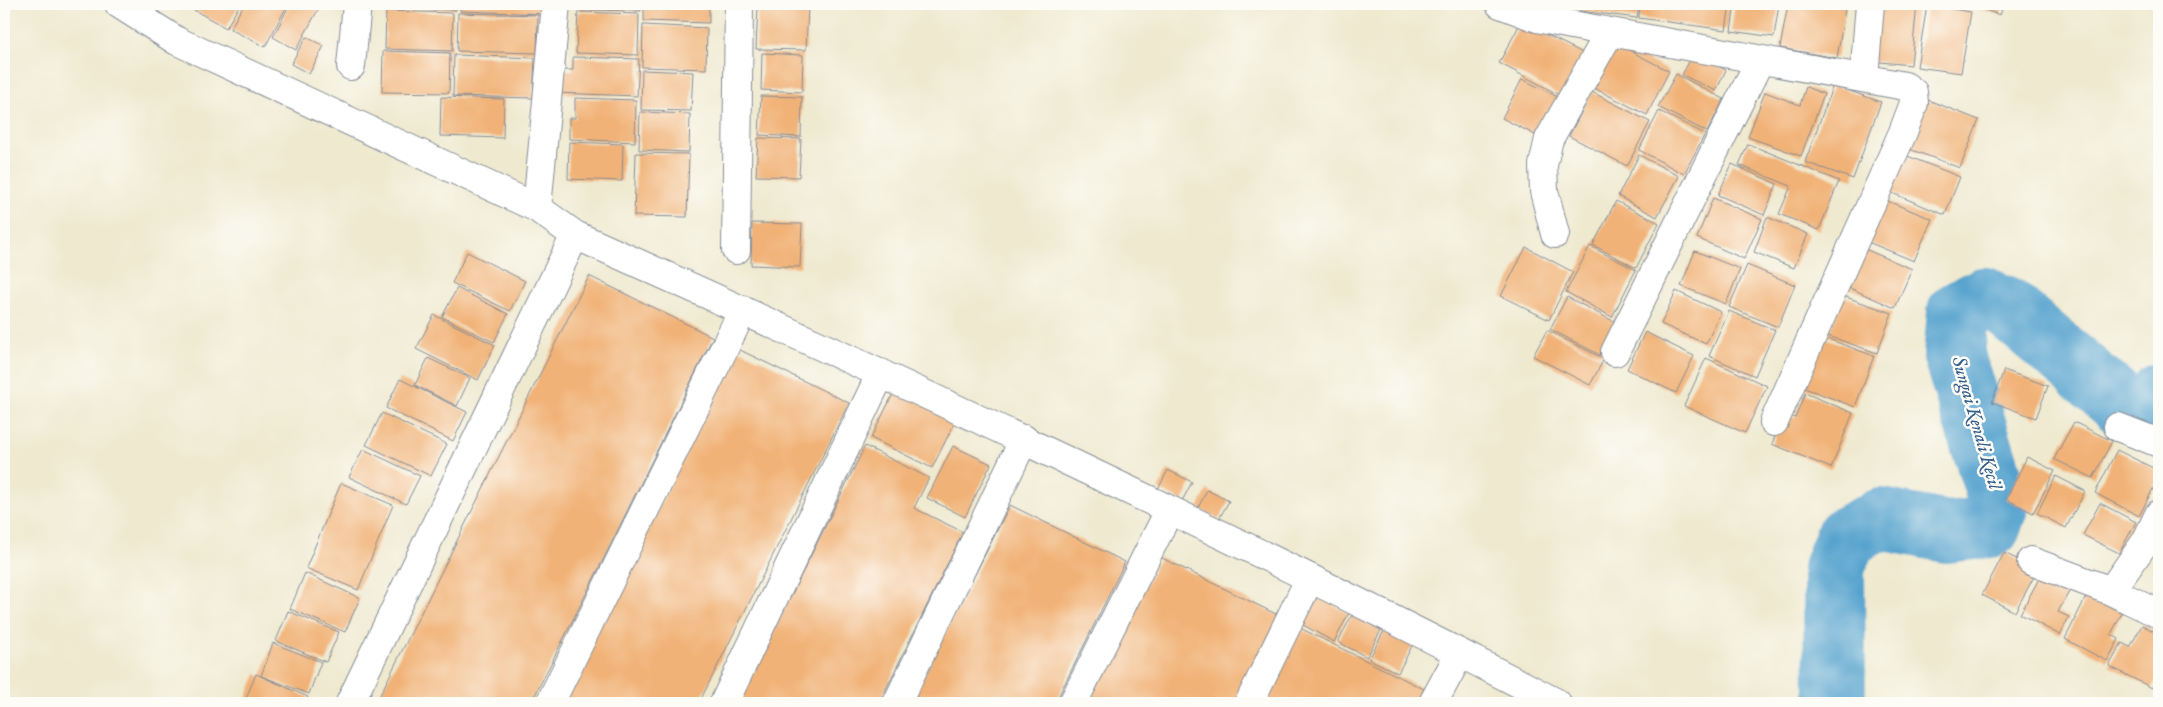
<svg xmlns="http://www.w3.org/2000/svg" width="2163" height="707" font-family="'IM FELL English',serif">
  <style>
    .lines { fill: none; stroke-linecap: round; stroke-linejoin: round }
    .river { stroke: #55a2ce; stroke-width: 62 }
    .building { fill: #f1b277 }
    .street-casing { stroke: #858c96; stroke-width: 30 }
    .street { stroke: #fff; stroke-width: 28 }
    .labels { text-anchor: middle; dominant-baseline: central; stroke-width: 5; stroke-linejoin: round; paint-order: stroke }
    .water-label { font-size: 19px; font-style: italic; fill: #325d8b; stroke: #fdfcf7 }
  </style>
  <rect width="100%" height="100%" fill="#fdfcf7"/>
  <filter id="ink" filterUnits="userSpaceOnUse"><feTurbulence type="fractalNoise" baseFrequency=".02" numOctaves="2"/><feDisplacementMap in="SourceGraphic" scale="10" xChannelSelector="R" yChannelSelector="G"/><feConvolveMatrix kernelMatrix="1 2 1 2 8 2 1 2 1" color-interpolation-filters="sRGB"/></filter>
  <filter id="wash" filterUnits="userSpaceOnUse"><feTurbulence type="fractalNoise" baseFrequency=".0096" numOctaves="4" result="noise"/><feDisplacementMap in="SourceGraphic" scale="20" xChannelSelector="R" yChannelSelector="G"/><feGaussianBlur stdDeviation="1.12" result="paint"/><feColorMatrix in="noise" values="0 0 0 0 0 0 0 0 0 0 0 0 0 0 0 0 0 1.4 0 .05"/><feComposite in="paint" operator="in"/></filter>
  <g filter="url(#wash)">
    <rect width="100%" height="100%" fill="#efe9cf"/>
    <g class="lines">
      <path class="river" d="M1835,703L1834,568L1846,537L1881,519L1947,532L1990,527L1999,501L1954,356L1958,312L1984,298L2006,307L2122,405L2139,411L2156,407L2159,394"/>
    </g>
    <g id="blocks">
      <path class="building" d="M198,4H240L226,28L194,10Z
        M244,4H288L265,47L230,29Z
        M290,4H309L319,8L296,50L273,37Z
        M384,4H456V10L384,8Z
        M460,4H545V14L460,11Z
        M580,4H641V11L580,10Z
        M644,4H709V23L644,21Z
        M1581,4H1639L1637,18L1580,11Z
        M1640,4H1730L1726,30L1639,18Z
        M1735,4H1779L1774,37L1731,31Z
        M1788,4H1846L1837,58L1780,48Z
        M1875,4H1917L1911,65L1870,61Z
        M1966,4H2004L2000,15Z
        M758,5L808,6L806,50L756,49Z
        M1927,5L1971,12L1961,73L1917,67Z
        M386,11L453,13L452,51L385,49Z
        M578,12L639,14L638,55L576,53Z
        M458,13L538,15L537,53L457,51Z
        M1521,22L1589,56L1567,99L1499,63Z
        M643,25L707,28L706,69L642,67Z
        M306,37L324,46L309,74L291,64Z
        M1617,44L1669,71L1647,115L1594,88Z
        M383,51L450,53L449,93L382,92Z
        M762,53L803,55L802,92L761,90Z
        M1693,54L1726,70L1716,91L1682,75Z
        M454,55L535,58L533,98L453,96Z
        M573,57L639,59L637,96L554,93L555,70H573Z
        M642,70L693,72L691,111L641,110Z
        M1676,74L1724,99L1707,132L1658,107Z
        M1522,79L1562,99L1541,138L1502,118Z
        M1833,85L1881,102L1853,179L1805,162Z
        M1806,87L1824,94L1801,156L1748,137L1765,92L1800,105Z
        M1592,92L1650,122L1627,166L1569,136Z
        M761,96L802,97L801,137L759,135Z
        M441,97L504,99L503,138L440,136Z
        M575,98L636,100L635,142L569,139V118H575Z
        M1923,98L1979,120L1960,168L1904,147Z
        M1659,111L1705,134L1684,174L1639,150Z
        M640,112L690,114L689,152L639,150Z
        M758,138L801,139L799,177L756,176Z
        M569,142L623,144L622,181L568,179Z
        M1748,144L1839,181L1819,230L1779,214L1791,186L1739,165Z
        M636,153L689,154L687,217L634,216Z
        M1900,153L1960,177L1945,215L1885,190Z
        M1639,155L1679,176L1657,217L1618,196Z
        M1732,164L1777,184L1764,215L1718,195Z
        M1713,198L1762,219L1744,259L1697,238Z
        M1880,198L1932,219L1914,261L1863,240Z
        M1616,201L1659,223L1636,268L1593,245Z
        M1767,217L1808,234L1794,268L1754,252Z
        M752,223L802,224L800,267L751,265Z
        M1590,246L1636,270L1612,317L1566,292Z
        M1526,247L1573,272L1549,320L1501,296Z
        M1860,247L1912,269L1895,308L1843,285Z
        M1695,251L1740,269L1726,304L1681,286Z
        M467,252L525,281L510,311L452,283Z
        M1747,265L1795,285L1778,327L1729,307Z
        M589,276L713,337L604,558L531,703H376Z
        M457,288L508,314L494,342L442,317Z
        M1676,291L1721,312L1706,344L1661,324Z
        M1843,296L1892,313L1877,353L1828,336Z
        M1567,297L1617,323L1600,355L1550,329Z
        M1729,311L1775,330L1755,376L1709,356Z
        M434,315L495,345L478,380L416,349Z
        M1547,330L1604,359L1590,385L1533,356Z
        M1645,332L1694,356L1676,393L1627,369Z
        M1820,336L1874,356L1855,407L1802,387Z
        M738,349L849,403L699,703H561Z
        M428,358L470,378L457,406L415,385Z
        M1706,358L1767,386L1745,433L1684,406Z
        M2004,370L2048,386L2036,418L1992,402Z
        M400,379L467,412L453,441L386,408Z
        M895,390L956,420L932,468L871,438Z
        M1805,393L1853,413L1831,468L1772,444L1784,414L1795,418Z
        M382,413L447,444L431,476L366,445Z
        M2074,422L2112,441L2093,478L2054,459Z
        M865,446L929,478L914,508L963,532L879,703H738Z
        M953,446L991,464L965,517L927,498Z
        M363,449L420,476L406,504L349,477Z
        M2117,450L2159,471V477L2139,516L2095,493Z
        M2027,457L2055,471L2033,513L2006,499Z
        M1168,470L1192,482L1182,501L1158,489Z
        M2056,476L2085,491L2066,528L2037,513Z
        M341,483L393,505L358,590L306,568Z
        M1207,490L1229,501L1219,519L1198,508Z
        M2100,503L2136,522L2119,553L2083,535Z
        M1010,505L1125,562L1087,639L1055,703H910Z
        M2004,553L2038,569L2015,612L1982,595Z
        M1160,557L1284,618L1242,703H1087Z
        M305,573L360,598L345,632L290,609Z
        M2042,573L2071,588L2058,612L2069,617L2060,635L2020,614Z
        M2087,595L2122,613L2111,634L2119,639L2107,661L2065,639Z
        M1317,597L1349,613L1334,642L1303,625Z
        M288,611L339,632L326,662L276,641Z
        M1352,615L1381,630L1367,657L1338,642Z
        M2142,625L2159,634V674L2152,688L2109,666L2122,643L2130,647Z
        M1300,628L1424,689L1417,703H1263Z
        M1385,629L1413,644L1398,673L1369,659Z
        M273,643L321,662L309,694L261,676Z
        M256,674L308,697L305,703H244Z"/>
    </g>
  </g>
  <g filter="url(#ink)">
    <use href="#blocks" fill-opacity="0" stroke="#858c96" stroke-width="1"/>
    <g class="lines">
      <defs>
        <path id="street" d="M119,4L177,41L537,208L575,235C906,383 1235,536 1557,703
          M1500,4L1537,18L1572,25L1905,86L1913,92L1914,103L1903,132L1774,422
          M351,66L357,4
          M1864,78L1870,4
          M537,208L556,4
          M1555,234L1544,191L1543,165L1549,139L1610,32
          M736,250L739,4
          M1615,352L1760,60
          M2118,427L2159,443
          M2159,514L2146,541L2111,591L2159,614
          M2031,561L2111,591
          M350,703L575,235
          M550,703L743,310
          M724,703L881,373
          M897,703L1024,439
          M1073,703L1169,511
          M1249,703L1310,578
          M1433,703L1460,653"/>
      </defs>
      <use href="#street" class="street-casing"/>
      <use href="#street" class="street"/>
    </g>
  </g>
  <g class="labels">
    <g class="water-label">
      <text transform="translate(1976 423) rotate(74)">Sungai Kenali Kecil</text>
    </g>
  </g>
  <rect width="2163" height="707" fill="none" stroke="#fdfcf7" stroke-width="20"/>
</svg>
